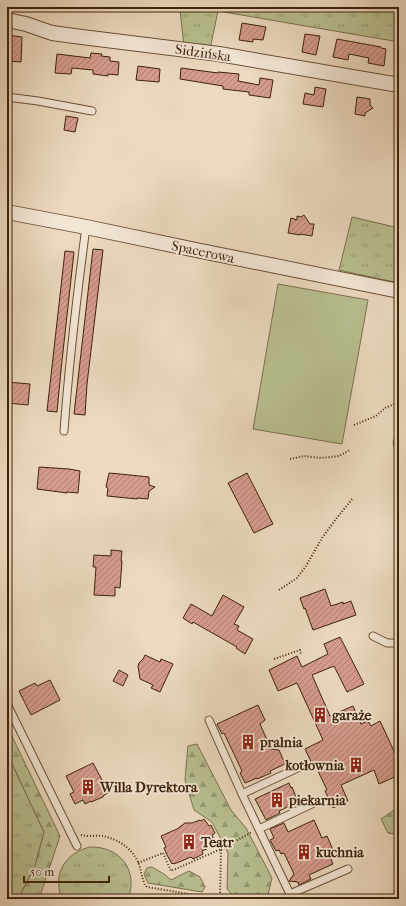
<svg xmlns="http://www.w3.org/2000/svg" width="406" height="906" font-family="'IM FELL French Canon',serif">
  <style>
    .grass { fill: url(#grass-tufts); stroke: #7c704e }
    .forest { fill: url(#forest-firs); stroke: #7c704e }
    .pitch { fill: #b9bf91; stroke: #7c704e }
    .building { fill: url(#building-hatch); stroke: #3e220a }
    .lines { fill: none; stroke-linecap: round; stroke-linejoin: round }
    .lane-casing { stroke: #6a5037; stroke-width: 9 }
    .street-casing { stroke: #6a5037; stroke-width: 16 }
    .path { stroke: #3e220a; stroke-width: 2; stroke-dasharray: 1 2; stroke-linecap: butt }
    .lane { stroke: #f3e6d5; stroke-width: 7 }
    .street { stroke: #f3e6d5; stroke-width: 14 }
    .labels { text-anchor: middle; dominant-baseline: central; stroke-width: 3.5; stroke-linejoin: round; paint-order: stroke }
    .street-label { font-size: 14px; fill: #3e220a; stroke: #f3e6d5 }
    .poi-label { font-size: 14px; font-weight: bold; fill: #3e220a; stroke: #f3e6d5; text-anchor: start }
  </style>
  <defs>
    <pattern id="grass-tufts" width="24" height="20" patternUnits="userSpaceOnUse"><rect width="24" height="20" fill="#b9bf91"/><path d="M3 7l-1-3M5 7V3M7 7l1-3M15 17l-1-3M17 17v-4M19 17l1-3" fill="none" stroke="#989b75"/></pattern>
    <pattern id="forest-firs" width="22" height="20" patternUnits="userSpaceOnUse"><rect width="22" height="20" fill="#b9bf91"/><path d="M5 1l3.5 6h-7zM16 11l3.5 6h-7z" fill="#989b75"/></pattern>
    <pattern id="building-hatch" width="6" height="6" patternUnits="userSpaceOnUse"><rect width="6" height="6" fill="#d69c8e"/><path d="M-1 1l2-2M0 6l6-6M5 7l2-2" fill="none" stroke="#af7f72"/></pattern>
  </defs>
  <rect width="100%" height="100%" fill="#ecd9bf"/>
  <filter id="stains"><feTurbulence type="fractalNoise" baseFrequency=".005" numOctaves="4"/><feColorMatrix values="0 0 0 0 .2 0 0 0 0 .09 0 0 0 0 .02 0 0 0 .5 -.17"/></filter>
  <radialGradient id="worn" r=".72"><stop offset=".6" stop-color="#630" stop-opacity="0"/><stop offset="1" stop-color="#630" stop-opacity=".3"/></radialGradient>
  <path class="grass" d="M164,7H399V42L218,11L210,49L184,46L180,10Z
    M352,217L399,228V283L339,270Z
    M7,753L44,832L35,866L18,899H7Z
    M90,847C120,846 139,871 128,899H62C52,874 65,853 90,847Z"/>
  <path class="forest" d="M7,726L60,836L40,896L36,899H18L35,866L44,832L7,753Z
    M197,744L231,810L246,828L272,878L267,899H250L234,897L227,889L228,853L212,822L194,810L185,780L188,746Z
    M397,808H399V835L388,833L381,819Z
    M152,867L164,874L171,880L189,871L200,877L205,887L202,892L148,883L144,874L147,868Z"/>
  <path class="pitch" d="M278,284L368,300L342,444L253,429Z
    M399,425V469L393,442Z"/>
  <path class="building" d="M242,23L266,27L263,40L253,39V42L239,40Z
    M305,34L320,36L316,55L302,52Z
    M7,35L22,37L21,62L7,61Z
    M337,39L381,47V48L386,49L384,66L368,63L369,58L349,54L348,60L333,57Z
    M91,53L102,54L101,56L110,57V61L119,62L118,75L108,74V76L93,74V70L72,68L71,74L55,73L57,54L90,58Z
    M138,66L160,69L159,82L136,80Z
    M181,68L218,73V72L239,74L238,81L259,85L260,78L273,80L270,98L249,95V92L223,89V86L180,79Z
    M315,87L326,89L323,107L303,104L305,93L314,95Z
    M357,97L370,99V105L373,108L365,113V116L355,114Z
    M66,116L78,118L75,132L64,130Z
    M304,215L310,224H314L312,236L300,234V235L288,233L291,218L297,220V216L301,217Z
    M93,249L103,250L87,384L85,415L74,414Z
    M65,251L74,252L61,370L57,412L47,411Z
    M7,382L30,384L28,405L7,403Z
    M39,467L69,469L80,471L78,493L67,492V493L37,489Z
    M109,473L120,474L149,477V485L155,487L149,491L148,499L137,498V499L107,496L108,488L106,487Z
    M247,473L273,524L254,533L228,483Z
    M111,550L122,551L121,561H122L120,588L115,587V596L94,595L96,567H93L94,555L111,556Z
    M325,589L331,606L343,602V604L351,601L356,615L313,630L305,608L304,609L300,598Z
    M223,595L244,607L234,624L239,626L237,630L253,639L245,654L236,648L237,647L193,622L192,624L183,618L191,604L212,616Z
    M340,637L364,684L347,692L334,666L312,675L330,716L353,706L361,724L368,721L371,726L380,721L399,762V775L379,784L374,770L341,785L348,801L333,808L325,791L327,790L317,769L315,770L305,749L323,740L297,683L278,691L269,670L297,656L302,667L328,654L324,644Z
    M145,655L160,662L161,659L173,664L160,692L151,688L153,685L140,679L138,666L139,663L143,659Z
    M119,670L128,675L123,686L113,681Z
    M50,680L60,700L31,715L19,691L35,683L37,686Z
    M258,705L265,720L260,724L271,749L279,750L285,764L270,771L271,773L257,779V778L245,783L240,773L242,771L224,733L222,734L217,724Z
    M93,763L102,780V782L108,793L104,795L103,797L91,802V801L85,804L83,800L75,804L70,794L74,792L66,776Z
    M289,783L291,788L292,787L298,802L279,811L280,813L266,820L255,799Z
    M204,819L209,826L211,825L215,833L212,835L216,845L202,851L203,854L193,859L191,857L174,864L173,863L172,864L167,855L164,848L166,847L161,836L177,829L185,823H192L200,820L201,821Z
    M314,820L322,838L327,836L333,850L328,852L333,864L309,875L311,879L299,885L298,882L289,881L294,874L284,853L281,854L279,850L276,851L270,840L274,838L270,829L284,823L288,832Z"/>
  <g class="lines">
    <defs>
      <path id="lane" d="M7,97L38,101L92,111
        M64,431C69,363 77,295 86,227
        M373,636L387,643H399
        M7,704L77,846
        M209,720L242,794L290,894L348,869
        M242,794L302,766
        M259,829L318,801"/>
      <path id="street" d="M7,20L26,24L52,33L82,37L219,54L399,85
        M7,212L86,227L201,251L399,291"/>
    </defs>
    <use href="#lane" class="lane-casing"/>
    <use href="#street" class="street-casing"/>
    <path class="path" d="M354,425L376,416L385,408L399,402
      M290,459L304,456L321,458L339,456L350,450
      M279,590L297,578L306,566L322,538L336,519L353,498
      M274,659L300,650L301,655
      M81,835C88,837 96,835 103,836C118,839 133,849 139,864C141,871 142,878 145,885L147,887L219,899
      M221,849L234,842L252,832
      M138,863L163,853L171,871L221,849L220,899
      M143,899L150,898"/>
    <use href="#lane" class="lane"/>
    <use href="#street" class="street"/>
  </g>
  <defs>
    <symbol id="building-bare" viewBox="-9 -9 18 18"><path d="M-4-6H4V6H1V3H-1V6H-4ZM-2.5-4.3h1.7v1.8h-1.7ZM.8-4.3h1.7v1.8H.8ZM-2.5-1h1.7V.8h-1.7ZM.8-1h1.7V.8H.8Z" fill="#8f2418" stroke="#f3e6d5" stroke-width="2.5" paint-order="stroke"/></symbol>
  </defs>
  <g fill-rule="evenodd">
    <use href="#building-bare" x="309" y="704" width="22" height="22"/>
    <use href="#building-bare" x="237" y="731" width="22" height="22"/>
    <use href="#building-bare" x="345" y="754" width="22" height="22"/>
    <use href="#building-bare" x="77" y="776" width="22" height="22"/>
    <use href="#building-bare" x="266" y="789" width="22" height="22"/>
    <use href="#building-bare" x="178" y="831" width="22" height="22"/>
    <use href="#building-bare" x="293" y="841" width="22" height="22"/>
  </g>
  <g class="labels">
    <g class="street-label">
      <text transform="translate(203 53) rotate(8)">Sidzińska</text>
      <text transform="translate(203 252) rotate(12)">Spacerowa</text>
    </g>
    <g class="poi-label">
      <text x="332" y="715">garaże</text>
      <text x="260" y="742">pralnia</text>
      <text x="344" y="765" text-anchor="end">kotłownia</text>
      <text x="100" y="787">Willa Dyrektora</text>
      <text x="289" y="800">piekarnia</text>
      <text x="201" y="842">Teatr</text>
      <text x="316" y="852">kuchnia</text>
    </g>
  </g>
  <rect width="406" height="906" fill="none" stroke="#ecd9bf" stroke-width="24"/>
  <rect x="8" y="8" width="390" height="890" fill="none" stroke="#3e220a" stroke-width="2"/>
  <rect x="12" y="12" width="382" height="882" fill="none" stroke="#3e220a"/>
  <path d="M24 876v6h85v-6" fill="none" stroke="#3e220a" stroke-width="2"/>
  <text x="30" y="876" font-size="12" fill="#3e220a" stroke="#f3e6d5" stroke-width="3" paint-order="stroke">50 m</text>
  <rect width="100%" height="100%" filter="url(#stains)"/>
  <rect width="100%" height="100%" fill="url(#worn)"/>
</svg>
